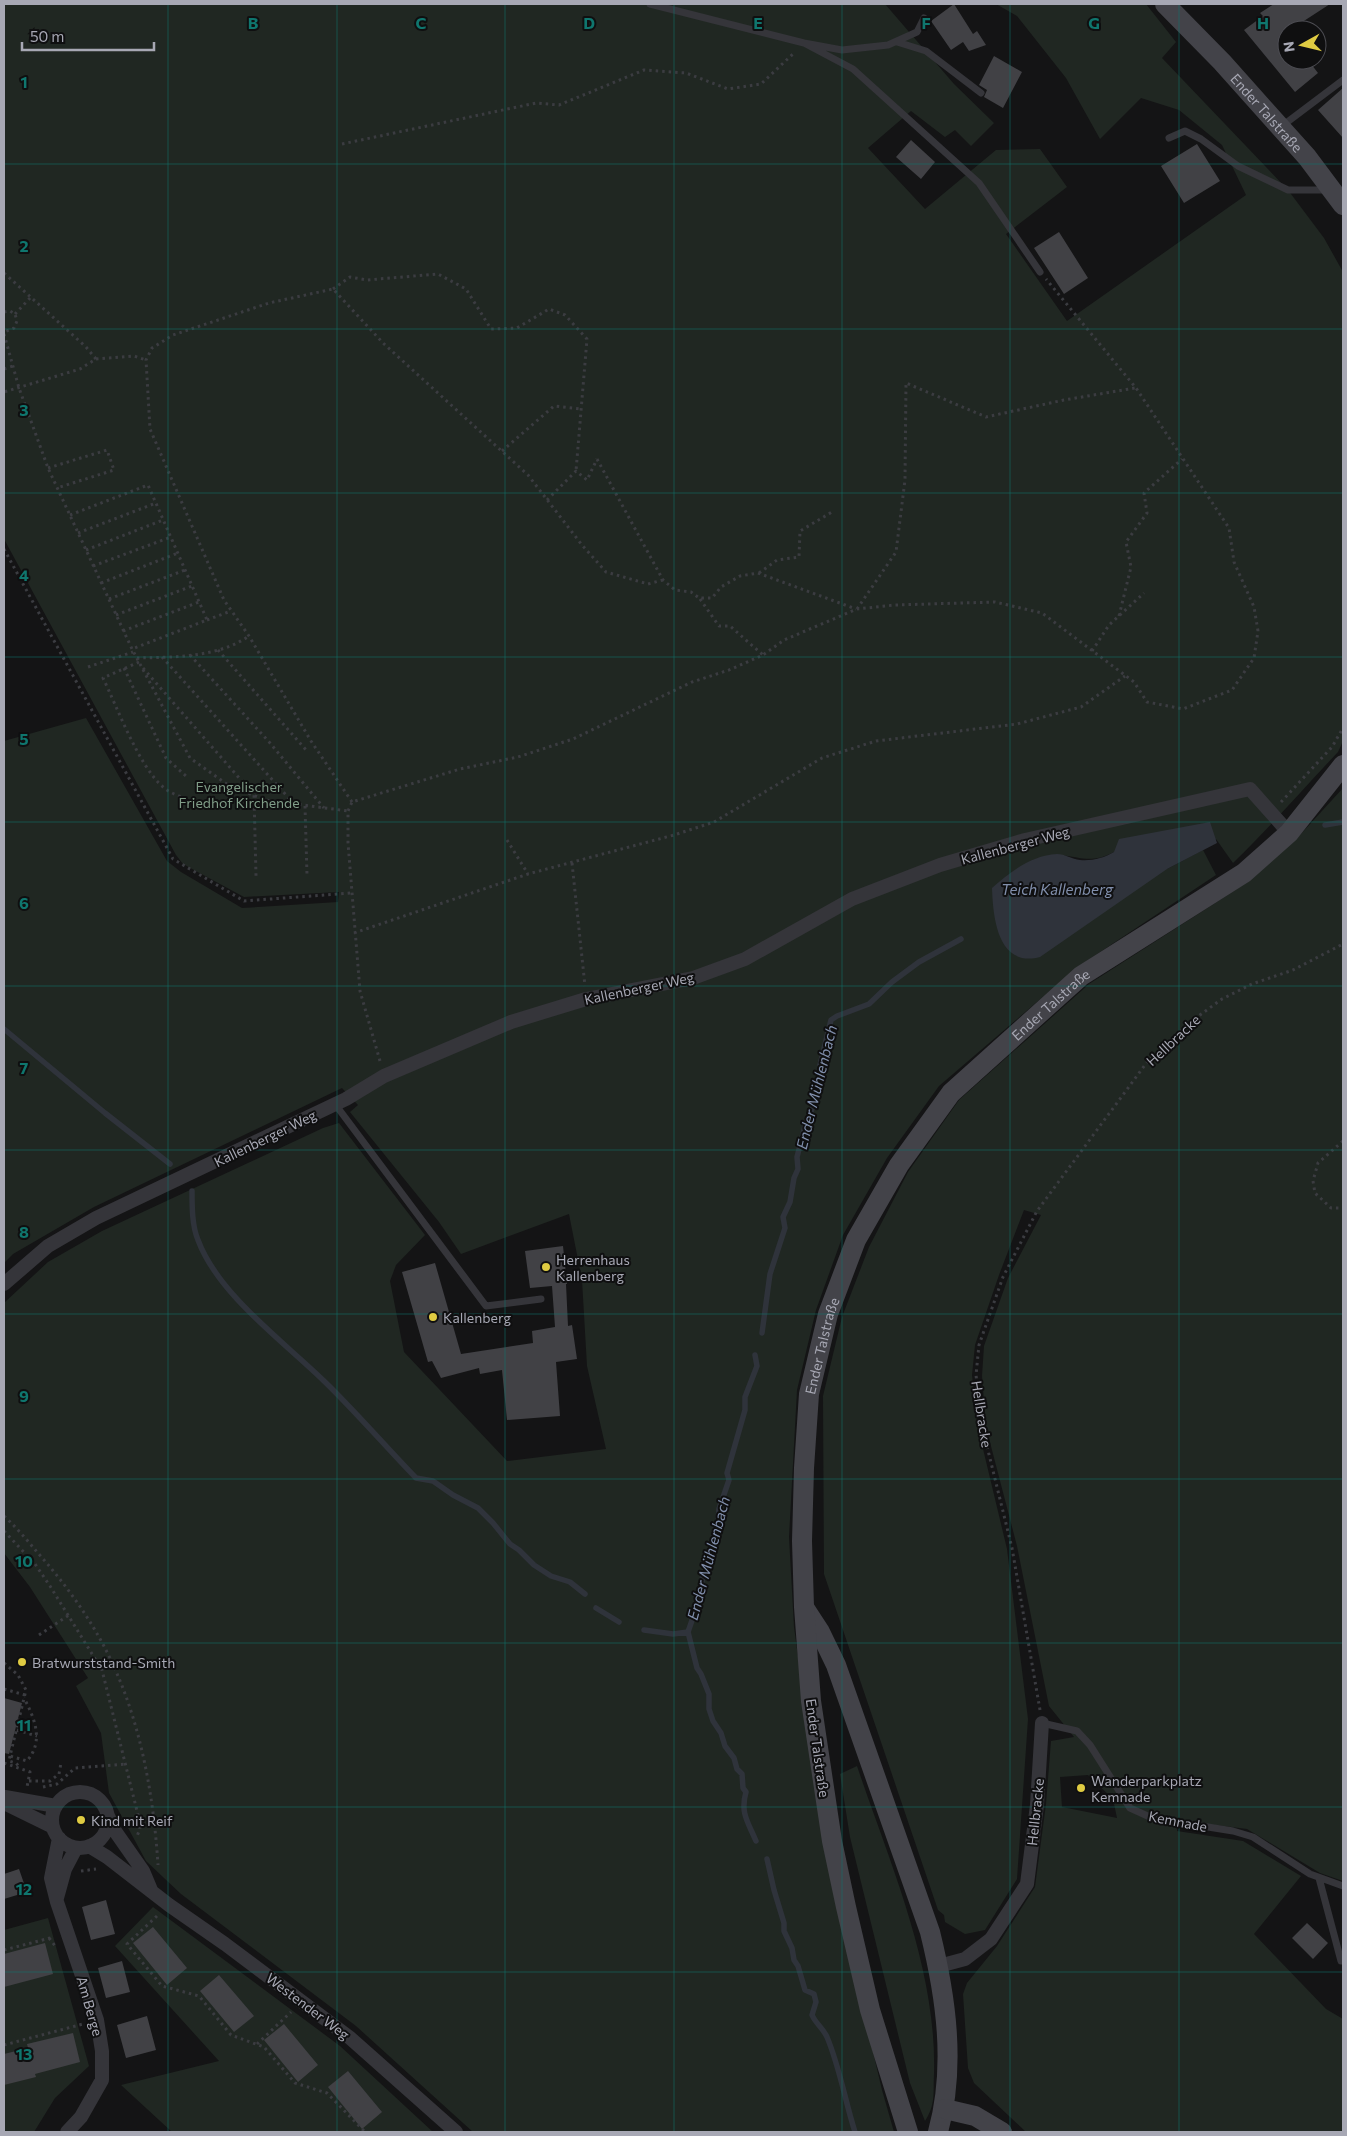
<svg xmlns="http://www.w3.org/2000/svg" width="1347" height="2136" font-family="Commissioner,sans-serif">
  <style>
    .green { fill: #202722; fill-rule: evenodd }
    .water { fill: #2f333b }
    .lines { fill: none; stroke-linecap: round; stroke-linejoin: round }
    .stream { stroke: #2f333b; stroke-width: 5.5 }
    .building { fill: #414145 }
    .path { stroke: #3b3c41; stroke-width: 3; stroke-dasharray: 2.5 4; stroke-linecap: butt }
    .service { stroke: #35353a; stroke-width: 7 }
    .minor { stroke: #35353a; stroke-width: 14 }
    .secondary { stroke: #434349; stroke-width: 20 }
    .grid { fill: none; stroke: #0f766e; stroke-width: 1; stroke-opacity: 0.55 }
    .poi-dot { fill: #dfcb42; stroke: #0f0f10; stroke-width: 2 }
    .labels { text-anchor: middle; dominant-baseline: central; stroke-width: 4; stroke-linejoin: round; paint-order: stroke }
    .street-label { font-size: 14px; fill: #a7a8b4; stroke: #0f0f10 }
    .park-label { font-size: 14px; fill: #809d88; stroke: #0f0f10 }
    .poi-label { font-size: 14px; fill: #a7a8b4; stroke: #0f0f10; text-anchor: start }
    .water-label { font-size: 15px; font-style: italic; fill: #818fac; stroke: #0f0f10 }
    .grid-label { font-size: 16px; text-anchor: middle; font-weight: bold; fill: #0f766e; stroke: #0f0f10; stroke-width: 4; stroke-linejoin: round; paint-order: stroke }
  </style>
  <rect width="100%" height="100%" fill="#141415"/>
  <path class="green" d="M4,4H885L954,84L994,123L971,146L955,130L945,137L911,111L868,148L925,209L996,150L1040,149L1067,187L1006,234L1067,321L1246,195L1222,145L1179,110L1141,98L1100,139L1066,78L1017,16L996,4H1146L1176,42L1162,58L1288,190L1324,238L1343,272V741L1338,752C1303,789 1270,827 1233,863L1216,839L1114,852C1091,864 1082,857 1059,855C1052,854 1043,857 1036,859L1167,869L1203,850L1216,875L1079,966L939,1086L887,1158L843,1235L816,1310L797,1390L789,1537L794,1627L823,1841L882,2090L894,2132H473L356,2026L181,1894L146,1861L109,1793L101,1733L76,1686L88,1678L30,1587L4,1553V1303L48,1262L102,1231L323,1128L339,1123L425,1235L396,1265L390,1281L404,1352L507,1461L606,1449L587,1366L582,1280L569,1214L461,1254L439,1222L350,1112L358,1105L342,1088L94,1207L13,1254L4,1263V741L86,718L167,861L181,872L242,908L338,902L339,892L244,897L183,864L176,855L4,539Z
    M1343,788V1881L1320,1873L1247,1829L1177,1820V1831L1243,1841L1301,1876L1254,1934L1326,2009L1343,2019V2132H1026L974,2083L968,2068L963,1994L967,1983L997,1946L1035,1887L1046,1804L1051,1741L1074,1737L1049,1706L1017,1546L986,1427L982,1376L984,1346L1008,1278L1041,1215L1024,1210L999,1275L975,1345L972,1375L978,1428L1007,1549L1028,1719L1017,1879L985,1930L965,1934L945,1922L944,1915L938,1910L824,1574L823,1396L842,1317L869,1247L908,1172L959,1100L1089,984L1248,882L1300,835ZM1088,1775L1113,1799L1117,1818L1062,1807L1060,1777Z
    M857,1766C890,1864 937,1968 934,2074C933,2093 936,2104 925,2121L910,2083L850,1837L840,1774Z
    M153,1907L340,2046L433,2132H172L121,2085L219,2061L115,1946Z
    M48,1918L89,2066L55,2098L34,2132H4V1930Z"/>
  <path class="water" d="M1210,822L1217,843L1167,869L1040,957C998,968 993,918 992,888C1010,872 1032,855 1057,854C1065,854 1072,859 1080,860C1092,861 1104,858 1114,852L1119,839Z"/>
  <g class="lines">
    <path class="stream" d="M1325,825L1343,822
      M4,1029L105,1113L170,1164
      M192,1191C192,1206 192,1226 198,1240C218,1294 283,1341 324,1381C356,1412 385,1446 416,1478L433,1481L453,1495L478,1508L493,1523L510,1544L519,1550L534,1565L551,1576L570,1582L585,1594
      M762,1333L770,1274L785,1228L783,1217L790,1202L794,1178L798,1169L797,1157L805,1126L814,1104L823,1070L820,1065L831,1020L837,1016L869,1004L892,982L919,962L961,939
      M755,1355L757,1366L745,1397V1410L727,1473L729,1480L719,1509L718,1523L715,1529L708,1564L703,1574L699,1600L688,1632L697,1668L701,1674L709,1694V1709L713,1721L721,1733L725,1746L734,1758L737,1769L742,1774L743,1788L746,1792C740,1813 748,1822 756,1841
      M596,1608L619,1622
      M644,1630L673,1634L688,1632
      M767,1859L774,1890L784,1923V1931L792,1948L794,1960L798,1966L805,1990L814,1994L816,2002L812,2015C816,2024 823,2028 827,2037C840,2068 845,2101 855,2132"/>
  </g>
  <path class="building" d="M954,4L973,34L977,31L986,45L969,51L963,42L951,50L931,21Z
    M1274,4H1330L1290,30H1287V60H1308L1318,73L1295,92L1244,30L1263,16L1260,13Z
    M994,56L1022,72L1003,108L984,97L987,90L979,85Z
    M1343,88V138L1318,110Z
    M911,140L935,162L921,179L896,157Z
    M1197,144L1220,181L1184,203L1161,166Z
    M1059,232L1088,278L1064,294L1034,248Z
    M563,1246L567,1284H566L568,1326L572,1325L577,1359L556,1362L560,1416L507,1420L502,1370L480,1374L479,1368L441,1378L432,1361L428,1362L402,1272L435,1263L461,1354L533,1343L532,1331L555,1327L552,1286L530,1288L525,1251Z
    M4,1698L22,1703L9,1754L4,1753Z
    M19,1869L27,1892L4,1899V1874Z
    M106,1900L115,1934L91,1940L82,1907Z
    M1307,1923L1328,1943L1313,1959L1292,1938Z
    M153,1927L187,1968L167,1985L133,1943Z
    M45,1943L53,1974L4,1987V1954Z
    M122,1961L130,1992L106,1998L98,1968Z
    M219,1975L254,2016L234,2032L200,1991Z
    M147,2016L156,2050L126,2058L117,2025Z
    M284,2024L318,2065L298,2082L264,2040Z
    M73,2033L80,2062L35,2074L36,2077L4,2085V2054L28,2048L27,2044Z
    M348,2071L382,2112L362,2129L328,2087Z"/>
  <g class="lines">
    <path class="path" d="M342,144L536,103L559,105L644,70L686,73L728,89L761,84L795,52
      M4,273L86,347L96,359L80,369L4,392
      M333,289L350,277L367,280L438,274L466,289L491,329L517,328L549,309L565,315L587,339L576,471
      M4,312L10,311L15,314L17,321L14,328L4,332
      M15,314L31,297
      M4,334L19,388L48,468L132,649L190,758L228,785L265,800L348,811
      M96,359L134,356L146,360
      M4,369L13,366
      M502,451L554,406L581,409
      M597,459L663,580L675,590L691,592L699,598H712L721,587L740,576L758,573L856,609
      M48,468L107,450L114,470L57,488
      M547,500L576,471L587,480L597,459
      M70,515L148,485L207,620L132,649
      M78,533L156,503
      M4,549L173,859L244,901L351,893
      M86,550L163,520
      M93,566L171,537
      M759,573L777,560L799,557L800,531L832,512
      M101,583L178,553
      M109,599L185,570
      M700,599L719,626H730L763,655
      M857,609L896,552L905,480L906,383L986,417L1064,400L1135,388
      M116,615L192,586
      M1119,616L1131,567L1126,542L1147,513L1144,493L1182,459
      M207,620L231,611
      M123,631L199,602
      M218,650L307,751
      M1092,651L1109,625L1144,593
      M190,655L270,743L324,808
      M162,657L295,805
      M137,658C173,657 217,658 249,636
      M139,662L103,678C117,707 139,766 162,786C170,794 182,797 193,800
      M88,667L133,652
      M124,668L166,758L187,777
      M143,668L254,795L256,876
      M352,802L311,741L249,636L224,600L150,429L146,360L152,348L173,335L269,303L333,289L383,343L528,475L582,545L606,572L648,584L663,580
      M1281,802L1332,747L1343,728
      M305,806L307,875
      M507,840L528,874
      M572,863L585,986
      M354,933L528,874L674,835L714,822L822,758L876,741L1017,724L1081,707L1125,676
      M380,1061L360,991L348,843V811L352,802L460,769L518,757L573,739L692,682L729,670L763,655L784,640L857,609L895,605L995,602L1042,613L1134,682L1147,702L1183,709L1232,690L1254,658L1258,631L1254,607L1234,562L1229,528L1136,388L1046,279
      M1343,1141L1318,1163L1313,1181L1315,1193L1331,1208H1343
      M4,1516C16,1527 27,1540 37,1552C70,1589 99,1630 118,1676C143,1735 154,1802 158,1865
      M4,1531L35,1564L50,1586L102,1670L139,1819L140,1829L137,1836
      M39,1635L69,1615
      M4,1663L18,1675L26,1690L10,1756L27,1761C44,1741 35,1719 24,1698
      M4,1689L25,1695
      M1040,1710L1012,1548L982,1426L976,1375L979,1345L1003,1277L1037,1211L1148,1061L1193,1020L1222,999L1252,984L1293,970L1343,944
      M17,1730L37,1736
      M10,1756L9,1761L16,1763L20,1768
      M4,1763L30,1772L27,1787
      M29,1781H50L59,1774L61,1763
      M43,1787L57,1784L75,1768L126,1764
      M81,1871L96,1869
      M157,1916L127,1944L162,1986L199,1996L231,2035L264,2047L295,2083L327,2093L365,2132
      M49,1938L56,1947
      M4,1950L54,1937
      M257,2044L291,2012
      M4,2045L83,2024"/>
    <path class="service" d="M650,4L804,43L842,50L888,45L917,32L924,18
      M897,42L926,51L981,93
      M804,43L853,69L979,183L1040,272
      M1282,126L1343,80
      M1169,138L1185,131L1201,139L1238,166L1288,190H1329
      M335,1104L486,1306L541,1299
      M1042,1723L1077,1731L1090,1745L1130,1808L1152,1818L1233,1831L1253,1837L1310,1874L1343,1886
      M1319,1878L1341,1961"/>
    <path class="minor" d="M4,1284L48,1246L96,1218L346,1099L384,1076L511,1022L586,999L693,978L745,959L852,899L940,865L1025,840L1250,789L1289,833
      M52 1820a28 28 0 1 1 56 0a28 28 0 1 1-56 0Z
      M5,1797L56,1806
      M4,1803L53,1827
      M108,1816L115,1831L143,1871L151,1890
      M59,1838L51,1878L57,1902L97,2020L102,2051V2080L81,2117L67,2132
      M89,1846L107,1857L169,1905L225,1944L349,2037L456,2132
      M57,1898L65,1869L76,1848
      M939,1966L965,1959L991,1939L1027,1884L1037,1805L1042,1723"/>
    <g class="secondary">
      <path id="s1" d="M1165,4L1222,62L1307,157L1343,205"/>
      <path d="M805,1609L820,1632L836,1665L930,1932C946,1997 956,2066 938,2132"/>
      <path d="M945,2109L975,2116L1002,2132"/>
      <path id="s2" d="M908,2132L870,2010L846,1907L832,1841L811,1701L804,1607L802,1541L804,1468L809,1394L828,1314L856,1240L899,1165L951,1093L1081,976L1244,873L1289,833L1343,765"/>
    </g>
  </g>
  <path class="grid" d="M168,4V2132M337,4V2132M505,4V2132M674,4V2132M842,4V2132M1010,4V2132M1179,4V2132M4,164H1343M4,329H1343M4,493H1343M4,657H1343M4,822H1343M4,986H1343M4,1150H1343M4,1314H1343M4,1479H1343M4,1643H1343M4,1807H1343M4,1972H1343"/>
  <g class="poi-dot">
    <circle cx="546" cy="1267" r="5"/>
    <circle cx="433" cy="1317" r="5"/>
    <circle cx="22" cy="1662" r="5"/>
    <circle cx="1081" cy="1788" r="5"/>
    <circle cx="81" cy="1820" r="5"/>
  </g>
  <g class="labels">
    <g class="street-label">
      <text stroke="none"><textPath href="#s1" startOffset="149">Ender Talstraße</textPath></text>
      <text transform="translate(1015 845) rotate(-15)">Kallenberger Weg</text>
      <text transform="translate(639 988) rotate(-12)">Kallenberger Weg</text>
      <text stroke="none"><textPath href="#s2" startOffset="1220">Ender Talstraße</textPath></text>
      <text transform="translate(1173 1040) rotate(-43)">Hellbracke</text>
      <text transform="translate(265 1138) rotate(-26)">Kallenberger Weg</text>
      <text stroke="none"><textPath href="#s2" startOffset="800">Ender Talstraße</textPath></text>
      <text transform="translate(982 1414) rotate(81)">Hellbracke</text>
      <text transform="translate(818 1748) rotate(82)">Ender Talstraße</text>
      <text transform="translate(1035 1812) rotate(-84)">Hellbracke</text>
      <text transform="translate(1178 1821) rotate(11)">Kemnade</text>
      <text transform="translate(90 2006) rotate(74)">Am Berge</text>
      <text transform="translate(308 2006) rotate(37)">Westender Weg</text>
    </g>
    <g class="park-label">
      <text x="239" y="786">Evangelischer<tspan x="239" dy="16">Friedhof Kirchende</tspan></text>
    </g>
    <g class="poi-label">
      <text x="556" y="1259">Herrenhaus<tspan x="556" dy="16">Kallenberg</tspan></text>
      <text x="443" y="1317">Kallenberg</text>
      <text x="32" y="1662">Bratwurststand-Smith</text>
      <text x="1091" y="1780">Wanderparkplatz<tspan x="1091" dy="16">Kemnade</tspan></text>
      <text x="91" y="1820">Kind mit Reif</text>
    </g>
    <g class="water-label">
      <text x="1057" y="889">Teich Kallenberg</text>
      <text transform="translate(816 1087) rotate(-76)">Ender Mühlenbach</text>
      <text transform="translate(708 1558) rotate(-75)">Ender Mühlenbach</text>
    </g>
  </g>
  <g class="grid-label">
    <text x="253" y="29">B</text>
    <text x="421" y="29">C</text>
    <text x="589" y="29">D</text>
    <text x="758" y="29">E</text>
    <text x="926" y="29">F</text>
    <text x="1094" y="29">G</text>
    <text x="1263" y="29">H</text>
    <text x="24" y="88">1</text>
    <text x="24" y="252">2</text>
    <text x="24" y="416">3</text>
    <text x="24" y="581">4</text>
    <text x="24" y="745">5</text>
    <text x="24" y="909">6</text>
    <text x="24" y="1074">7</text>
    <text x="24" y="1238">8</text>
    <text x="24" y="1402">9</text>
    <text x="24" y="1567">10</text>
    <text x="24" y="1731">11</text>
    <text x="24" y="1895">12</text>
    <text x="24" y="2060">13</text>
  </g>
  <rect width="1347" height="2136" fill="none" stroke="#a7a8b4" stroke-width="10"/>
  <g transform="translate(1302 45) rotate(262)"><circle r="24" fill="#0f0f10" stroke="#4c4c52"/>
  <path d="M0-4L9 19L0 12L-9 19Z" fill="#dfcb42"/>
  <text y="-8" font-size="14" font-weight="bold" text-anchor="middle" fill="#a7a8b4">N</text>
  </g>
  <path d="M22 42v8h132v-8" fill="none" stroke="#a7a8b4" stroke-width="2.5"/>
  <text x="30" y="42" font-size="15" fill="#a7a8b4" stroke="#0f0f10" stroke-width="4" paint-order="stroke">50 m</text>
</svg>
